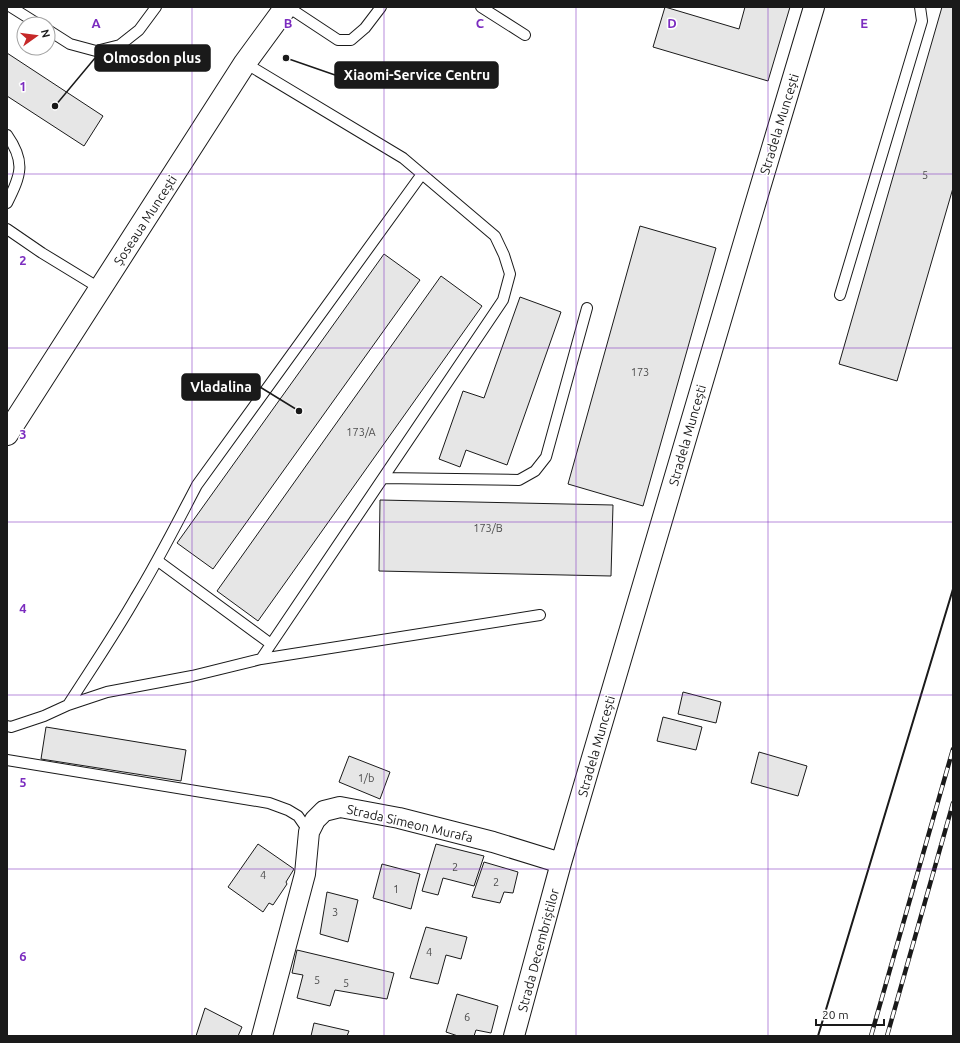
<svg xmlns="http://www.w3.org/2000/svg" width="960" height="1043" font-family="Ubuntu,sans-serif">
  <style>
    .building { fill: #e6e6e6; stroke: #1a1a1a }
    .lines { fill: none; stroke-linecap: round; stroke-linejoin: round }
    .service-casing { stroke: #1a1a1a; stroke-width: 12 }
    .minor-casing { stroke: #1a1a1a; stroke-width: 22 }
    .primary-casing { stroke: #1a1a1a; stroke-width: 24 }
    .service { stroke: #fff; stroke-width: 10 }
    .minor { stroke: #fff; stroke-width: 20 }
    .primary { stroke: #fff; stroke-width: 22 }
    .rail-casing { stroke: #1a1a1a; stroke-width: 4.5 }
    .rail { stroke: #fff; stroke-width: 3; stroke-dasharray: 9; stroke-linecap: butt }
    .wall { stroke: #1a1a1a; stroke-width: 2 }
    .grid { fill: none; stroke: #7b2cbf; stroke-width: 1; stroke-opacity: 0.55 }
    .labels { text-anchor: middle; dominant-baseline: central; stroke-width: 3; stroke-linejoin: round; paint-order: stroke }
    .number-label { font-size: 11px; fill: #4d4d4d }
    .street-label { font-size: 13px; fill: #1a1a1a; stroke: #fff }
    .grid-label { font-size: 13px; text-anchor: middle; font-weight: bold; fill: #7b2cbf; stroke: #fff; stroke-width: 3; stroke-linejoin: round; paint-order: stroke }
    .leader { fill: none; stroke: #1a1a1a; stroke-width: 1.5 }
    .callout-dot { fill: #1a1a1a; stroke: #fff; stroke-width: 1.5 }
    .callout { fill: #1a1a1a; stroke: #1a1a1a; stroke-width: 1.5 }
    .callout-label { font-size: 14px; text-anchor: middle; font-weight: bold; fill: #fff }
  </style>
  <rect width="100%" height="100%" fill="#fff"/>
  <path class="building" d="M665,7L739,29L745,7H790L768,81L653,47Z
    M942,7H953V188L897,381L839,364Z
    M7,53L103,116L84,146L7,96Z
    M640,226L716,248L643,506L568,484Z
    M384,254L420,280L213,569L177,543Z
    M441,276L482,306L258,621L217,591Z
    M520,297L561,312L507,465L466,450L460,467L439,459L463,391L484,398Z
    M380,500L613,505L611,576L379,571Z
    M683,692L721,702L716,723L678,714Z
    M663,717L702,727L696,750L657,741Z
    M46,727L186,750L181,781L41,759Z
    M759,752L807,766L798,796L751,783Z
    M349,756L390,772L380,799L339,782Z
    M258,844L294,869L286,882L287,884L273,905L269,903L263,912L228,887Z
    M436,844L484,856L474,886L443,878L438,895L422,891Z
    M484,862L518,872L513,893L504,892L500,903L472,897Z
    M382,864L420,874L411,909L373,898Z
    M327,892L358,900L348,942L320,934Z
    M426,927L467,937L461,959L446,955L438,984L410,978Z
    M297,950L394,973L387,999L335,990L330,1006L297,998L303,975L292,973Z
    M457,994L498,1006L491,1033L476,1030L474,1036H458L446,1032Z
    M205,1008L242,1027L238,1036H196Z
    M314,1023L349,1031L347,1036H311Z"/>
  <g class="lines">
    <defs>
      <path id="service" d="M11,7L38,24
        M288,7L338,40H351L365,28L381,7
        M481,7L525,35
        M48,30L70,44L96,51L120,45L139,30L156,7
        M245,63L403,158L495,236L504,255L510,274L503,300L261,659
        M7,135C26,162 21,175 7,203
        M7,229L42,253L101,289
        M840,295L922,21L920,7
        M383,478L519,480L535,471L546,457L587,308
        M158,561L271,644
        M68,705C91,669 115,634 136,597C158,561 177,523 197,485L422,174
        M7,726L11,727L44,716L68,705L107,692L192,676L261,659L540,615
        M7,760L269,803L288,810L298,816L309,832"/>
      <path id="minor" d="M262,1036L305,874L309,832L315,820L324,811L340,807L399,818L493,842L561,863
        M514,1036L561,863L751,218L814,7"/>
      <path id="primary" d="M7,434L245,63L286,7"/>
    </defs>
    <use href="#service" class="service-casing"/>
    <use href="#minor" class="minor-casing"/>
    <use href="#primary" class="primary-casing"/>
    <use href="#service" class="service"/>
    <use href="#minor" class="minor"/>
    <use href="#primary" class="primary"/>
    <defs>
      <path id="rail" d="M871,1036L953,749
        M887,1036L953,803"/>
    </defs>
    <use href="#rail" class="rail-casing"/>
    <use href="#rail" class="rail"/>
    <path class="wall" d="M818,1036L953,589"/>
  </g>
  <path class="grid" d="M192,7V1036M384,7V1036M576,7V1036M768,7V1036M7,174H953M7,348H953M7,522H953M7,695H953M7,869H953"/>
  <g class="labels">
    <g class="number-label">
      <text x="925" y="175">5</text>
      <text x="640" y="372">173</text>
      <text x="361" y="432">173/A</text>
      <text x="488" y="528">173/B</text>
      <text x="366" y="778">1/b</text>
      <text x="455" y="867">2</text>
      <text x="263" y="875">4</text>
      <text x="496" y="882">2</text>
      <text x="396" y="889">1</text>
      <text x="335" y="912">3</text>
      <text x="429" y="952">4</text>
      <text x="317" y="980">5</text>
      <text x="346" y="983">5</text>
      <text x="467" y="1017">6</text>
    </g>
    <g class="street-label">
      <text transform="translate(779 124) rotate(-73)">Stradela Muncești</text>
      <text transform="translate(145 220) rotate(-57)">Șoseaua Muncești</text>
      <text transform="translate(687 435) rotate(-74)">Stradela Muncești</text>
      <text transform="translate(596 746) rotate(-74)">Stradela Muncești</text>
      <text transform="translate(410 823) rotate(13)">Strada Simeon Murafa</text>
      <text transform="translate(538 950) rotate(-75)">Strada Decembriștilor</text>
    </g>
  </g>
  <g class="grid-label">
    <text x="96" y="28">A</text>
    <text x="288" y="28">B</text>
    <text x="480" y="28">C</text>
    <text x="672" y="28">D</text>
    <text x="864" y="28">E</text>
    <text x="23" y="91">1</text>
    <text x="23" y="265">2</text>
    <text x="23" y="439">3</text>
    <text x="23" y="613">4</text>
    <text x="23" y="787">5</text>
    <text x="23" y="961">6</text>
  </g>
  <path class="leader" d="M55 106L95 58M286 58L335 75M299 411L260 387"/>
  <g class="callout-dot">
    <circle cx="55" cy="106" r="4"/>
    <circle cx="286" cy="58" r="4"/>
    <circle cx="299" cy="411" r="4"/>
  </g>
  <g class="callout">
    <rect x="95" y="45" width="115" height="26" rx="4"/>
    <rect x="335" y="62" width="163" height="26" rx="4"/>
    <rect x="182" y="374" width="78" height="26" rx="4"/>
  </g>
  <g class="callout-label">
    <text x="152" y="63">Olmosdon plus</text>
    <text x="417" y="80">Xiaomi-Service Centru</text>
    <text x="221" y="392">Vladalina</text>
  </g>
  <rect width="960" height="1043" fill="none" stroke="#1a1a1a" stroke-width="16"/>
  <g transform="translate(36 36) rotate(76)"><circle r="19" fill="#ffffff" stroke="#a3a3a3"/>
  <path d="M0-3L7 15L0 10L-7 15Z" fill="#c62828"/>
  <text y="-6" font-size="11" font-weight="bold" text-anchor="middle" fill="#1a1a1a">N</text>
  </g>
  <path d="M816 1019v6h68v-6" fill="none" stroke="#1a1a1a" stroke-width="2"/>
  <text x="822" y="1019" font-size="12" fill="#1a1a1a" stroke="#ffffff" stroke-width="3" paint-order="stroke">20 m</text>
</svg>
